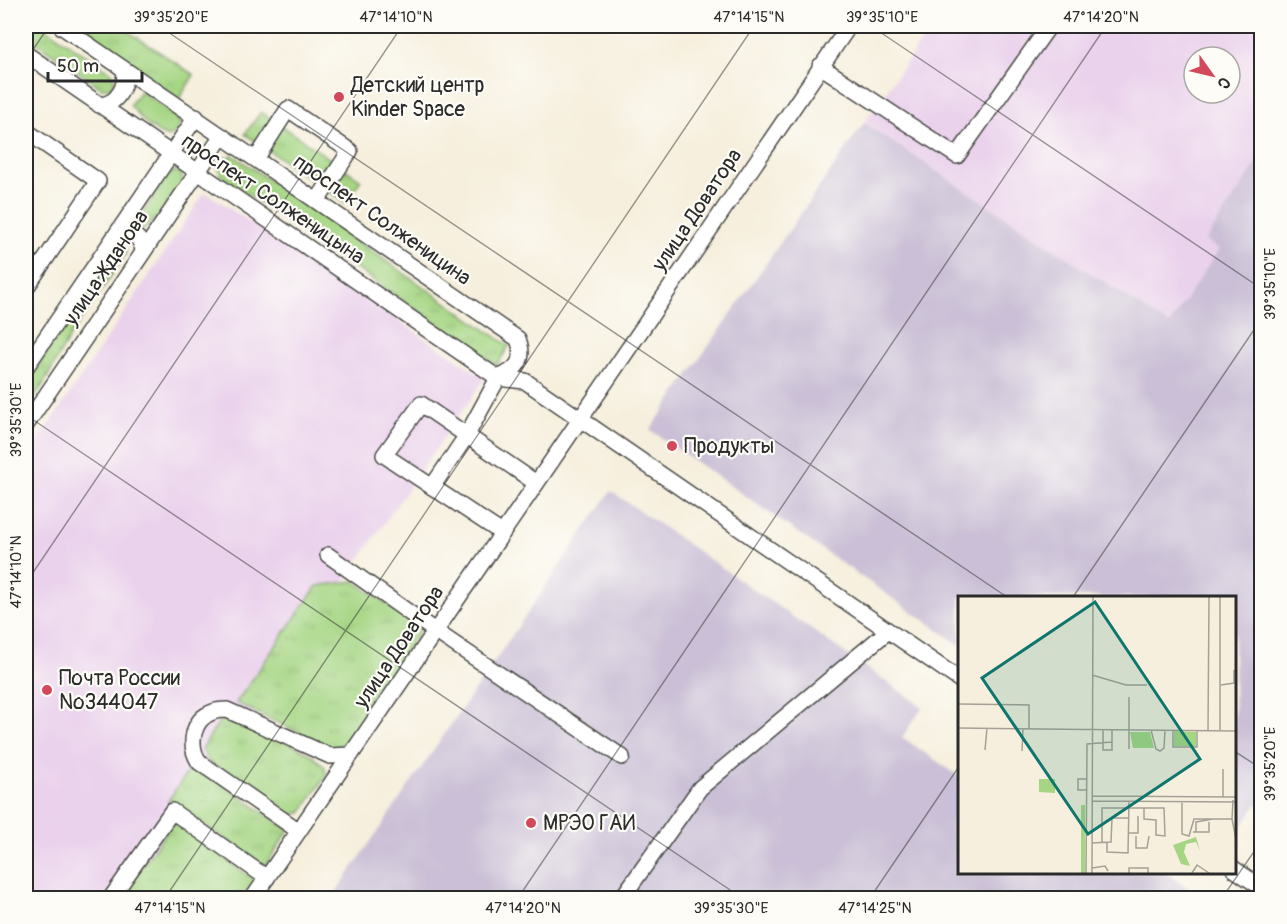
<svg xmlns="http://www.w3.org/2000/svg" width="1287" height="924" font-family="Pangolin,sans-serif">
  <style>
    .built { fill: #ead1ec; fill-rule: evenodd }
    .industrial { fill: #cabfd6 }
    .grass { fill: url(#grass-tufts); stroke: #688058; stroke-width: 1.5 }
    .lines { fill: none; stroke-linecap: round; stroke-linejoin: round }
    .minor-casing { stroke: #494846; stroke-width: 18 }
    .minor { stroke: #fff; stroke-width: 15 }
    .ticks { fill: none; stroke: #2b2b2b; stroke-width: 1.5; stroke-opacity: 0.45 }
    .poi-dot { fill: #d1495b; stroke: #fdfcf7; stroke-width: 2 }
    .labels { text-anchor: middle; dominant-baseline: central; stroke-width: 4.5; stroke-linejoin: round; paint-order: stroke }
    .poi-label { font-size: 21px; fill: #2b2b2b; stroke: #fdfcf7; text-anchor: start }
    .street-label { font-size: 21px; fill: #2b2b2b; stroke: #fdfcf7 }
    .inset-road { fill: none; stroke: #a5a196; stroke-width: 1.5 }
    .view { fill: #0f766e; fill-opacity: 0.15; stroke: #0f766e; stroke-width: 3 }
    .inset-edge { fill: none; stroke: #2b2b2b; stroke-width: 3 }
    .neatline { fill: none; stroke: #2b2b2b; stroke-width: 2 }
    .ticks-label { font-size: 15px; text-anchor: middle; fill: #2b2b2b }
  </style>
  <defs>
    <pattern id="grass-tufts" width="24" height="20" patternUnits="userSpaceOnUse" patternTransform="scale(1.5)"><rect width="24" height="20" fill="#a6d684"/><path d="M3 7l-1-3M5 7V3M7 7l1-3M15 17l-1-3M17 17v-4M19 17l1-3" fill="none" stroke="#8fb872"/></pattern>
  </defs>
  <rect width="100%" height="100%" fill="#fdfcf7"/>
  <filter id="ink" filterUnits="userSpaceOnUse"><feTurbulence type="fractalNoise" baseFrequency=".0167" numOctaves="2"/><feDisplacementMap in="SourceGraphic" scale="12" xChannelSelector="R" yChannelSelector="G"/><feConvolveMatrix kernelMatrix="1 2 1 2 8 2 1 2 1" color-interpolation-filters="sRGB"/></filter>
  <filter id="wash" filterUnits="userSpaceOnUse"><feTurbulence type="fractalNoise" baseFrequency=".008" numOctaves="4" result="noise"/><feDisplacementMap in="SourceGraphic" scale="24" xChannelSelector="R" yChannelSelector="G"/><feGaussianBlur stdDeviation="1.35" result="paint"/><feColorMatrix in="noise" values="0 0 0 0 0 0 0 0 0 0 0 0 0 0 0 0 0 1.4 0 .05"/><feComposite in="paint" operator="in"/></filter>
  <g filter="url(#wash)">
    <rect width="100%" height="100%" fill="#f6efdd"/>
    <path class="built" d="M932,26H1261V157L1205,241L1219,249L1169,325L864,123ZM1194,57H1230V93H1194Z
      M205,192L485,378L124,898H26V459Z"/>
    <path class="industrial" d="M864,123L1169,325L1219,249L1205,241L1261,157L1262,807L1257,804L1235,836L1234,597H960V645L650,430Z
      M611,491L923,707L902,737L960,777V872H1164L1203,898H332Z"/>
    <path class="grass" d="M26,26H42L112,73C115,79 116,82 111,88H101L26,35Z
      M71,26H120L194,75L179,99Z
      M140,91L175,115L180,123L175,134L169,137C151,132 141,119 130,105Z
      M261,112L361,180L345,203L245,134Z
      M233,155L509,346L497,365L220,175L218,164L222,159Z
      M174,171L181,173L183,183L164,211L144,230L135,224L169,174Z
      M122,247L126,249V254L70,336L44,383L26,410V383L118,248Z
      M354,581L421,629L347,741L336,747H329L236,703L317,586Z
      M235,716L309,753L325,767L326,776L301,813L288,815L208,761L202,749L222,717Z
      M193,764L289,830L265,866L168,801Z
      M173,822L255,880L242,898H120Z"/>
  </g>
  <g filter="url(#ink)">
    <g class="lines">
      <defs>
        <path id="minor" d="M61,26L518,339C526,360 517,370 498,378
          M26,54L498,378L525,381L960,680
          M820,66L957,156L1049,26
          M99,105C118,105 127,85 124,69
          M26,131L98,181L26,288
          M256,159L288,109L350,151L317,201
          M118,234C132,231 141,237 143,251
          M26,367L196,117
          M26,425L222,136
          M432,487L467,435L498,378
          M502,533L384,455L421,404L536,483
          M328,555L435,631L622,757
          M299,831L199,762C188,745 192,719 213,712C217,710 223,710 227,710L330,756L351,755
          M1234,869L1262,888
          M111,898L172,811L267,878
          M253,898L849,26
          M622,898L700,788L888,631"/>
      </defs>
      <use href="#minor" class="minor-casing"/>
      <use href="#minor" class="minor"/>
    </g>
  </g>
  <path class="ticks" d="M159,26L1007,597M871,26L1262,289M26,60L49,26M26,415L742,898M26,583L402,26M1073,597L1262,318M1234,751L1262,769M26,895L30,898M165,898L754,26M518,898L1106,26M870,898L960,765M1222,898L1262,840"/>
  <g class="poi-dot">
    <circle cx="339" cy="97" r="6"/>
    <circle cx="672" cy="446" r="6"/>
    <circle cx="47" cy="690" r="6"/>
    <circle cx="531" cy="823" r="6"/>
  </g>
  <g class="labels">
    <g class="poi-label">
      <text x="351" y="85">Детский центр<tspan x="351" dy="24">Kinder Space</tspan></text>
      <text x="684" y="446">Продукты</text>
      <text x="59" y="678">Почта России<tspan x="59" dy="24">№344047</tspan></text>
      <text x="543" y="823">МРЭО ГАИ</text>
    </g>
    <g class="street-label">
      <text transform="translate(273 199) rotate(34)">проспект Солженицына</text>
      <text transform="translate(697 210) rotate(-56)">улица Доватора</text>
      <text transform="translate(382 220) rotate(35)">проспект Солженицина</text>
      <text transform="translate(106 268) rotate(-56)">улица Жданова</text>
      <text transform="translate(399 647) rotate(-56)">улица Доватора</text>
    </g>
  </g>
  <g transform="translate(958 596)">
    <rect width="278" height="278" fill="#f6efdd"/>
    <path d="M216,135L238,136V150H216ZM172,136H192L196,152H175ZM81,183H97V197L81,196ZM123,209H127V277H123ZM238,241L242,255L238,246L228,248L226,256L232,270L223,268L215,249Z" fill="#a6d684"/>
    <path class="inset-road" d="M134,79L168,89H189M263,89L276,87V74M0,108L71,109V133M0,132L278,135M145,134V154H154V134M193,134L198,153L202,155L206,152L207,134M215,134V151H239V134M250,134L251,0M262,134V0M171,153V101M27,154L29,132M64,155L65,133M265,173V201M128,194H120V183H128M134,200L278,201M134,205L278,206M224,205V238L231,240L236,223H274L275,204M274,223L278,243M235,236H251V226M238,236V226L255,223M171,237H180V220M178,240V252H189L191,240M144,246V212H206L207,240L198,239V224L186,223V212M149,246V256L170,257L171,205M134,247L153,246L154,222H171M134,272L147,270L150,275M128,277L129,148L154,146M134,277L135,0M171,277V272H190V277M234,277L239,269L251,277"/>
    <path class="view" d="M137,6L242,163L130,238L24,82Z"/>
    <rect width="278" height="278" class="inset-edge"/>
  </g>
  <rect width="1287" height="924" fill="none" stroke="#fdfcf7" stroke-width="66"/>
  <g transform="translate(1212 75) rotate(124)"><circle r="28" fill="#fdfcf7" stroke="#a9a8a5" stroke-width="1.5"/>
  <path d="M0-4.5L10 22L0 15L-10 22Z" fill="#d1495b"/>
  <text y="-9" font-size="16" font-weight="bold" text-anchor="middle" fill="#2b2b2b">С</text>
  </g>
  <path d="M48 72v9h94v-9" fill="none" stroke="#2b2b2b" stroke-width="3"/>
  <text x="57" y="72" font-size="18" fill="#2b2b2b" stroke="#fdfcf7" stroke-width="4.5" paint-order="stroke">50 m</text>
  <rect x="33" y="33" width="1221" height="858" class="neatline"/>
  <g class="ticks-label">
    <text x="171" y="22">39°35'20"E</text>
    <text x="396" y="22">47°14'10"N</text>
    <text x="749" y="22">47°14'15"N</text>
    <text x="882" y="22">39°35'10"E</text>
    <text x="1101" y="22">47°14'20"N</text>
    <text transform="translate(1270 284) rotate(-90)" y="5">39°35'10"E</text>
    <text transform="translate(16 420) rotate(-90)" y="5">39°35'30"E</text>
    <text transform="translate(16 572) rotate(-90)" y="5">47°14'10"N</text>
    <text transform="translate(1270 764) rotate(-90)" y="5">39°35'20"E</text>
    <text x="170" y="913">47°14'15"N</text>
    <text x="523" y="913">47°14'20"N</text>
    <text x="731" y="913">39°35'30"E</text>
    <text x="875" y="913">47°14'25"N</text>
  </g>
</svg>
